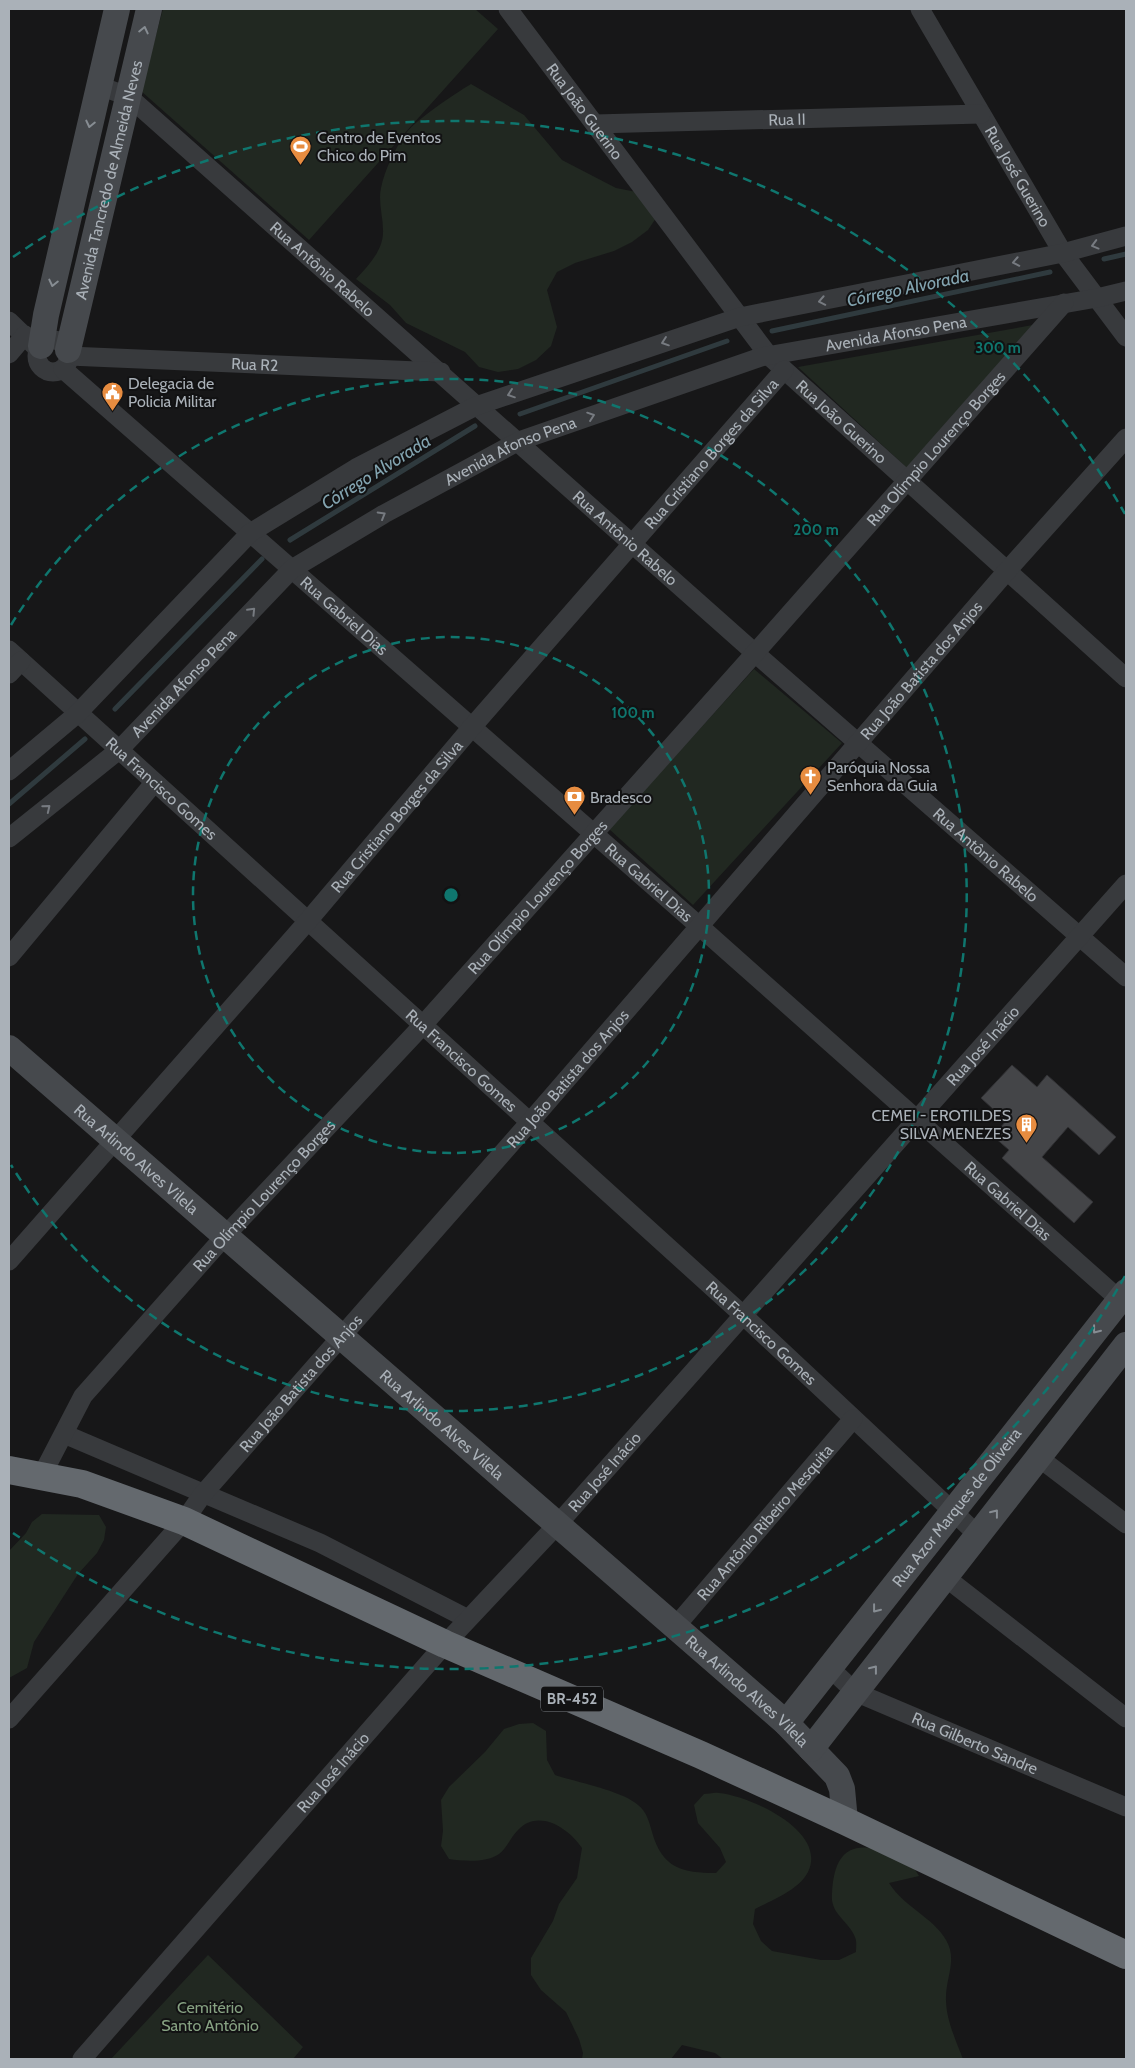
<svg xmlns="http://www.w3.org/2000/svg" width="1135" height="2068" font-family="Cabin,sans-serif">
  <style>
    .green { fill: #212821 }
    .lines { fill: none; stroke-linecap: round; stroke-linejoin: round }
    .stream { stroke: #2f3a3e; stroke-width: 5 }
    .building { fill: #444548; stroke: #313134 }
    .street { stroke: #383a3d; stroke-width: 19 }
    .secondary { stroke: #46494d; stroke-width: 26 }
    .highway { stroke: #64696e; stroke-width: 28 }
    .oneway { stroke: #878d93 }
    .oneway2 { stroke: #777b81 }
    .ring { fill: none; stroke: #0f766e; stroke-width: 2.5; stroke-dasharray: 9 6 }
    .labels { text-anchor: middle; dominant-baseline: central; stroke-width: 4; stroke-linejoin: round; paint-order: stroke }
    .shield { fill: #121213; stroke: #7c8186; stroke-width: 1 }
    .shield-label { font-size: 15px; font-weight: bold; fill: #aab1b8 }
    .street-label { font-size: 16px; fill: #aab1b8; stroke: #121213 }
    .poi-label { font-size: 16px; fill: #aab1b8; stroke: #121213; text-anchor: start }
    .park-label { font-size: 16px; fill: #86a182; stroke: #121213 }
    .water-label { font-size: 18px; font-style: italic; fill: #83a4b0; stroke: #121213 }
    .centre { fill: #0f766e; stroke: #121213; stroke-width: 2.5 }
    .ring-label { font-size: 15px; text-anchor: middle; font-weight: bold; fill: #0f766e; stroke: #121213; stroke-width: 4; stroke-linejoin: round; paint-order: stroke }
  </style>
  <rect width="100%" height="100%" fill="#171718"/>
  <path class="green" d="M163,9H475L498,29L309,240L141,91Z
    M471,84L524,115L562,160L616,188L657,196L658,215L648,230L632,242L614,251L575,263L557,272L547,290L557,327L551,346L536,360L518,369L498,372L479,367L465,352L406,323L390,305L356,279C368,266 384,250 383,230C383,216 378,202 381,188C385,169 395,148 407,132C417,119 456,93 471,84Z
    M1033,325L907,468L798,367Z
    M754,669L842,743L693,905L609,829Z
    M42,1514L99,1515L106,1527L104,1540L97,1553L78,1574L34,1642L27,1668L9,1678V1551L26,1533L32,1522Z
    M533,1723L546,1731L547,1760L555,1775C576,1782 623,1791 638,1805C647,1812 649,1822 652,1832C662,1868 682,1873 716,1873L726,1862L720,1848L698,1823L694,1805L704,1794C709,1794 714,1792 719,1793C750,1796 828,1831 808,1872C799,1890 772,1900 755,1909L753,1924L761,1941L772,1951L821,1960H839L856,1952C856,1948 857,1941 855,1937C849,1921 830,1914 832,1894C834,1855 848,1839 887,1852C907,1859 908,1858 919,1876L889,1883C904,1907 934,1918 946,1940C958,1960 945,1979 946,2000C946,2019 956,2041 963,2059H723L715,2053L682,2045L671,2059H582L583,2053L579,2039L566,2012L541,1990L531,1975V1958L553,1921L559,1904L577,1878L582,1848C569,1828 538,1808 518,1830C511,1837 506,1849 499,1854C486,1863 464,1861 449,1859L441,1846L443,1831L441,1800L449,1787L485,1752L504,1729L519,1724Z
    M208,1955L303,2047L293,2059H111Z"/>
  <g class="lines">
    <path class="stream" d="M1104,259L1126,254
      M772,331L1050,272
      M520,414L727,341
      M290,540L475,426
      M115,709L262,559
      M9,804L85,739"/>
  </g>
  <path class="building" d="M1012,1065L1037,1087L1047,1075L1116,1137L1099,1155L1068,1127L1042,1157L1093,1202L1074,1223L1002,1158L1009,1150L993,1136L1006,1121L981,1098Z"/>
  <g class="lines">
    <g class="street">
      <path id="s1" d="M508,9L769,356L1126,678"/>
      <path id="s2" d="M920,9L1063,253L1126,337"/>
      <path id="s3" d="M99,86L128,96L755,653L1126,977"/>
      <path id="s4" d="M595,124L981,114"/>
      <path d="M9,321L39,350"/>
      <circle cx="53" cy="356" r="16"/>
      <path d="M9,354L25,335"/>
      <path id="s5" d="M69,356L441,372"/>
      <path id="s6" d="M63,369L698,925L1120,1300"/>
      <path id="s7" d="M9,650L744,1316L978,1535"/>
      <path d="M9,674L21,661"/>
      <path d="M9,771L77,714L250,533L356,468L476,406L740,317L1063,253L1126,236"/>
      <path id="s8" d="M9,838L119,750L292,569L384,514L519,441L761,357L1097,298L1126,291"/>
      <path d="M9,957L154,783"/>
      <path id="s9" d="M9,1261L307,922L472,727L784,370"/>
      <path d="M64,1434L320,1543L468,1619"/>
      <path d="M1038,1457L1126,1524"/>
      <path id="s10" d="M42,1475L83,1396L224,1237L422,1026L755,653L1064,303"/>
      <path d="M945,1577L1126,1718"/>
      <path id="s11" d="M675,1627L853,1419"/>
      <path id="s12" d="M830,1668L855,1692L1126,1807"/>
      <path id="s13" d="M9,1719L184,1521L203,1494L529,1123L1006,572L1126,438"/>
      <path id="s14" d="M82,2059L445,1644L557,1525L1126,884"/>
    </g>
    <g class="secondary">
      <path d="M41,346L46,315L117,9"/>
      <path id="s15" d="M68,350L149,9"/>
      <path id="s16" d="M9,1048L786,1723L837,1776L842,1789L845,1821"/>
      <path id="s17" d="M786,1723L1126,1292"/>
      <path d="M811,1749L1126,1345"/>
    </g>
    <path class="highway" d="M9,1470L82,1484L184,1521L445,1644L701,1755L845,1821L1126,1955"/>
  </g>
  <defs><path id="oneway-chevron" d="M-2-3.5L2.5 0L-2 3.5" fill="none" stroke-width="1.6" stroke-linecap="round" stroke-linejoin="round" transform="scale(1.25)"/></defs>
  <g class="oneway">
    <use href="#oneway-chevron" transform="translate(144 30) rotate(-77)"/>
    <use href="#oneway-chevron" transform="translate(90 124) rotate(103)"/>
    <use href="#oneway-chevron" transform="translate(53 283) rotate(103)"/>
    <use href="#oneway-chevron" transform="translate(1096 1330) rotate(128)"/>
    <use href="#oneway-chevron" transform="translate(995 1513) rotate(-52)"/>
    <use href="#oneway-chevron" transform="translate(876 1609) rotate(128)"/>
    <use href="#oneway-chevron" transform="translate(874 1669) rotate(-52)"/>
  </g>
  <g class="oneway2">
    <use href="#oneway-chevron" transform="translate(1095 245) rotate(165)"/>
    <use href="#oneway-chevron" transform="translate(1016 262) rotate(169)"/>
    <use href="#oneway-chevron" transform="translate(822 301) rotate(169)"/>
    <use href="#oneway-chevron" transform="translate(665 342) rotate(161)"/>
    <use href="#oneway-chevron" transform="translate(511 394) rotate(161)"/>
    <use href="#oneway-chevron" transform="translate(591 416) rotate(-19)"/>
    <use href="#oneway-chevron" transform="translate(382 515) rotate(-30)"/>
    <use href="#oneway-chevron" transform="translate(252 611) rotate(-46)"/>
    <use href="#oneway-chevron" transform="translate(47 808) rotate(-39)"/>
  </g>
  <g class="ring">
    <circle cx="451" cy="895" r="258"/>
    <path d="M11 625A516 516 0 1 1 11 1165"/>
    <path d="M1125 1276A774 774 0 0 1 13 1533M13 257A774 774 0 0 1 1125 514"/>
  </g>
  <defs>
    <symbol id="stadium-pin" viewBox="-11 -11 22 30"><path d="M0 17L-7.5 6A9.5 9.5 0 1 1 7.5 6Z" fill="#e78c40" stroke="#121213"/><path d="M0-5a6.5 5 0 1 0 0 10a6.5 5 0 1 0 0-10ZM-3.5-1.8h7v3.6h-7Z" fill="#fff"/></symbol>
    <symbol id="civic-pin" viewBox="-11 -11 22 30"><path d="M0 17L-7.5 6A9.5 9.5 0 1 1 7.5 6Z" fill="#e78c40" stroke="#121213"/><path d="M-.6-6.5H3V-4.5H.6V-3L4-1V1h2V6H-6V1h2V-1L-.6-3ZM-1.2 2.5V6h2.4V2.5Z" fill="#fff"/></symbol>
    <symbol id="church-pin" viewBox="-11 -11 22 30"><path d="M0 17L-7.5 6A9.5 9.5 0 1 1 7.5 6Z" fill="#e78c40" stroke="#121213"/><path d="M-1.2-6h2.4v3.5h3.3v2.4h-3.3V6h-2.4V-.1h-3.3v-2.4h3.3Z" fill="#fff"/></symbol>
    <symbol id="bank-pin" viewBox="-11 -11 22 30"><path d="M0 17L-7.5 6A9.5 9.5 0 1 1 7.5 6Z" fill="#e78c40" stroke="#121213"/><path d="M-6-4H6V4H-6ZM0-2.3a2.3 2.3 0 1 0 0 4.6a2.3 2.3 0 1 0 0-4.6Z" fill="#fff"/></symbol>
    <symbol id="building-pin" viewBox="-11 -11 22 30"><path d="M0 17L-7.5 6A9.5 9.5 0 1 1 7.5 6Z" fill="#e78c40" stroke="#121213"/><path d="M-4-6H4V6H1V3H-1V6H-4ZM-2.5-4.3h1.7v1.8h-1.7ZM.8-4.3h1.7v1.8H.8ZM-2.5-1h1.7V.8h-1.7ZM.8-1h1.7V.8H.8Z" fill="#fff"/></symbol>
  </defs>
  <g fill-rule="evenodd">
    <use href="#stadium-pin" x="288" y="134" width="25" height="34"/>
    <use href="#civic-pin" x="100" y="380" width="25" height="34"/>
    <use href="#church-pin" x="798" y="764" width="25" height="34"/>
    <use href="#bank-pin" x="562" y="784" width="25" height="34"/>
    <use href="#building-pin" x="1014" y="1112" width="25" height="34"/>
  </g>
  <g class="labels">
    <rect class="shield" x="541" y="1686.5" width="62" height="25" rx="4"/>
    <g class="shield-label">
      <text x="572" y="1699">BR-452</text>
    </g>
    <g class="street-label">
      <text stroke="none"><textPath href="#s1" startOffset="128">Rua João Guerino</textPath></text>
      <text stroke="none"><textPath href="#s4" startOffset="192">Rua II</textPath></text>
      <text stroke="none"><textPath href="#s2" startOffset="194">Rua José Guerino</textPath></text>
      <text stroke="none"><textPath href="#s15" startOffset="175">Avenida Tancredo de Almeida Neves</textPath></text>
      <text stroke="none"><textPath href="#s3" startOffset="291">Rua Antônio Rabelo</textPath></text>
      <text stroke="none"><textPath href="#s8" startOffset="1045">Avenida Afonso Pena</textPath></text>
      <text stroke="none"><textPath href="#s5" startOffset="186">Rua R2</textPath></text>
      <text stroke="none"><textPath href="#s1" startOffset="532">Rua João Guerino</textPath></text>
      <text stroke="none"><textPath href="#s10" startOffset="1364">Rua Olímpio Lourenço Borges</textPath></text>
      <text stroke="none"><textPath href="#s8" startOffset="640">Avenida Afonso Pena</textPath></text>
      <text stroke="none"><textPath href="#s9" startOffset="1070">Rua Cristiano Borges da Silva</textPath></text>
      <text stroke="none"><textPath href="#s3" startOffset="696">Rua Antônio Rabelo</textPath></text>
      <text stroke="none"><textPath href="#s6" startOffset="374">Rua Gabriel Dias</textPath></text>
      <text stroke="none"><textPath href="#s13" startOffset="1390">Rua João Batista dos Anjos</textPath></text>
      <text stroke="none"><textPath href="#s8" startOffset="234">Avenida Afonso Pena</textPath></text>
      <text stroke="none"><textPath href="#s7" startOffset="206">Rua Francisco Gomes</textPath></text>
      <text stroke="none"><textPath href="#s9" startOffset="590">Rua Cristiano Borges da Silva</textPath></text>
      <text stroke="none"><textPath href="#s3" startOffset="1176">Rua Antônio Rabelo</textPath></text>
      <text stroke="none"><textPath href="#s6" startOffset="779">Rua Gabriel Dias</textPath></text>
      <text stroke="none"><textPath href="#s10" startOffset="764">Rua Olímpio Lourenço Borges</textPath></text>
      <text stroke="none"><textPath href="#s14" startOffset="1356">Rua José Inácio</textPath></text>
      <text stroke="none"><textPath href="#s7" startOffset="611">Rua Francisco Gomes</textPath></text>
      <text stroke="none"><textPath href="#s13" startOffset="850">Rua João Batista dos Anjos</textPath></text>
      <text stroke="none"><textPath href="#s16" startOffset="169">Rua Arlindo Alves Vilela</textPath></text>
      <text stroke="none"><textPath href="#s10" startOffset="359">Rua Olímpio Lourenço Borges</textPath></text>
      <text stroke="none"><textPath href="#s6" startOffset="1259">Rua Gabriel Dias</textPath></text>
      <text stroke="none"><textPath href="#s7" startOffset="1016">Rua Francisco Gomes</textPath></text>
      <text stroke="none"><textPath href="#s13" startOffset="445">Rua João Batista dos Anjos</textPath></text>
      <text stroke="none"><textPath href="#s16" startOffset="574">Rua Arlindo Alves Vilela</textPath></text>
      <text stroke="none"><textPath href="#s14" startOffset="786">Rua José Inácio</textPath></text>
      <text stroke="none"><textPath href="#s17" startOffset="275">Rua Azor Marques de Oliveira</textPath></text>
      <text stroke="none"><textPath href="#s11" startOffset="138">Rua Antônio Ribeiro Mesquita</textPath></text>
      <text stroke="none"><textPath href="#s16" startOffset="979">Rua Arlindo Alves Vilela</textPath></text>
      <text stroke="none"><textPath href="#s12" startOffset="165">Rua Gilberto Sandre</textPath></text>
      <text stroke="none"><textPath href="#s14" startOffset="381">Rua José Inácio</textPath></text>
    </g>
    <g class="poi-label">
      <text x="317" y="137">Centro de Eventos<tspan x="317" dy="18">Chico do Pim</tspan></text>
      <text x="128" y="383">Delegacia de<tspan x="128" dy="18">Policia Militar</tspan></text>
      <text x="827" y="767">Paróquia Nossa<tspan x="827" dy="18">Senhora da Guia</tspan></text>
      <text x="590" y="797">Bradesco</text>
      <text x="1011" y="1115" text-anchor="end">CEMEI - EROTILDES<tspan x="1011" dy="18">SILVA MENEZES</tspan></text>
    </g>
    <g class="park-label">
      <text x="210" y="2007">Cemitério<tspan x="210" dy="18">Santo Antônio</tspan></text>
    </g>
    <g class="water-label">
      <text transform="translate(908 288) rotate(-12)">Córrego Alvorada</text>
      <text transform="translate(376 472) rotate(-32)">Córrego Alvorada</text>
    </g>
  </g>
  <circle cx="451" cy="895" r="8" class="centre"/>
  <g class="ring-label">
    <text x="998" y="353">300 m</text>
    <text x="816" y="535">200 m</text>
    <text x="633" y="718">100 m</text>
  </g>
  <rect width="1135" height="2068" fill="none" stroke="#aab1b8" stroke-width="20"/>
</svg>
